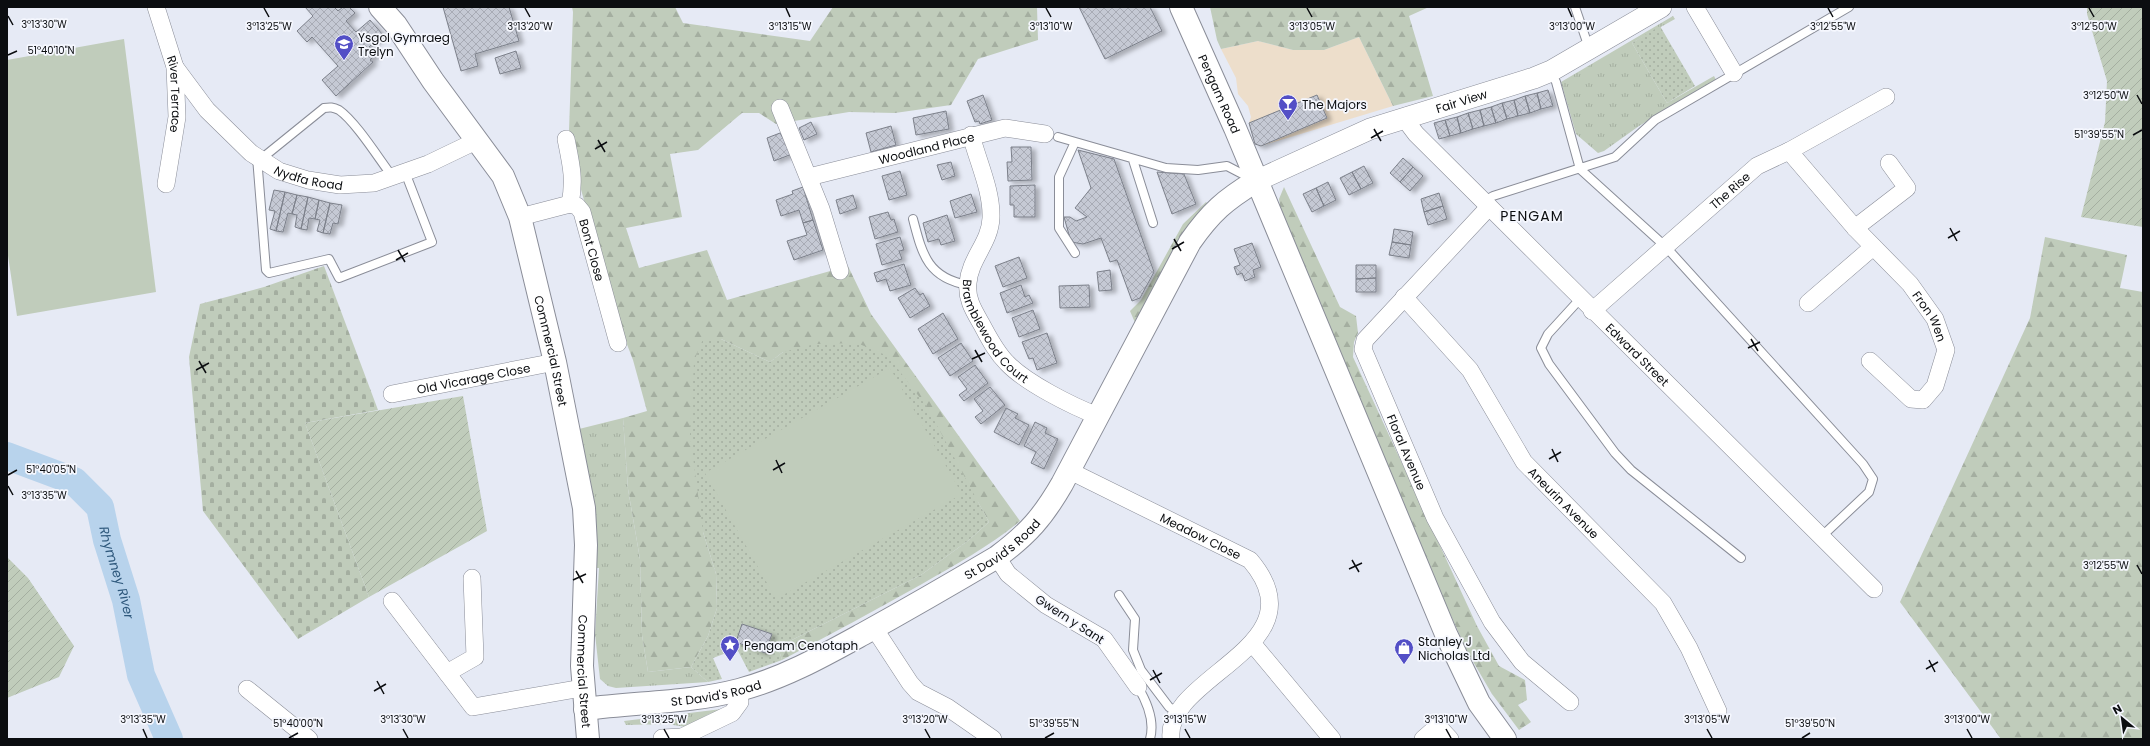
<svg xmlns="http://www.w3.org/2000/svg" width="2150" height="746" font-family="Poppins,sans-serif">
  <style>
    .commercial { fill: #eddecb }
    .grass { fill: url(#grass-tufts) }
    .forest { fill: url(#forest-firs) }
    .cemetery { fill: url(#cemetery-stones) }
    .park { fill: url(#park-dots) }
    .garden { fill: url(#garden-furrows) }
    .pitch { fill: #c0ccbb }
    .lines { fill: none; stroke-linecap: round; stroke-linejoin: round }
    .river { stroke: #b8d3ec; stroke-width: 28 }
    .building { fill: url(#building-cross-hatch); stroke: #7c808a; filter: url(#shadow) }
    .service-casing { stroke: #8a8d98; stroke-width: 10 }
    .minor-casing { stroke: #8a8d98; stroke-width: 18 }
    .tertiary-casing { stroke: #8a8d98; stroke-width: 22 }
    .secondary-casing { stroke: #8a8d98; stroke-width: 24 }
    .primary-casing { stroke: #8a8d98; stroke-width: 24 }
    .service { stroke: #fff; stroke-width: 8 }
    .minor { stroke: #fff; stroke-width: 17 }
    .tertiary { stroke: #fff; stroke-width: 21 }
    .secondary { stroke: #fff; stroke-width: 22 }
    .primary { stroke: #fff; stroke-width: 22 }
    .ticks { fill: none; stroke: #0b0d10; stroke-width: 1.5 }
    .labels { text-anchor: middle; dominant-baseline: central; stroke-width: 3.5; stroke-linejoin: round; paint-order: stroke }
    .poi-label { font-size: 12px; fill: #0b0d10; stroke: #f5f7fe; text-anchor: start }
    .street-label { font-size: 12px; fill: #0b0d10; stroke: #f5f7fe }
    .water-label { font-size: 13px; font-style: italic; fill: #2e587c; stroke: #f5f7fe }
    .quarter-label { font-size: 14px; letter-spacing: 1px; fill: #0b0d10; stroke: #f5f7fe }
    .ticks-label { font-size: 10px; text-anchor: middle; fill: #0b0d10; stroke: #f5f7fe; stroke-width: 3.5; stroke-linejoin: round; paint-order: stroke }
  </style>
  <defs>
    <pattern id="grass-tufts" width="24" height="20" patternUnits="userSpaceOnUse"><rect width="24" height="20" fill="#c0ccbb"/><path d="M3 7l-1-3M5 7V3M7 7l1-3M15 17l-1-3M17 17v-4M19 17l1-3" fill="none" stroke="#a4aea0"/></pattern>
    <pattern id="forest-firs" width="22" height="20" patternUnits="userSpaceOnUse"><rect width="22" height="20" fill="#c0ccbb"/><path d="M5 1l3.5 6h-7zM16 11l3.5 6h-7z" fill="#a4aea0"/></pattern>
    <pattern id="cemetery-stones" width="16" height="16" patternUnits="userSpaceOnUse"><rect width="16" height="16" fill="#c0ccbb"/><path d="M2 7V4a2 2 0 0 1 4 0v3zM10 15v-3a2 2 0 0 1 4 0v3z" fill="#a4aea0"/></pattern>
    <pattern id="park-dots" width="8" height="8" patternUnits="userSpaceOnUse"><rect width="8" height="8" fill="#c0ccbb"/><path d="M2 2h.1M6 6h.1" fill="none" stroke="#a4aea0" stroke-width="1.8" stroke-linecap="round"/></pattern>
    <pattern id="garden-furrows" width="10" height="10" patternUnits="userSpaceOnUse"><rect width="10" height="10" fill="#c0ccbb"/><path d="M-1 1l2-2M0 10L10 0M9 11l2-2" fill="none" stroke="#a4aea0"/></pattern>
    <pattern id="building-cross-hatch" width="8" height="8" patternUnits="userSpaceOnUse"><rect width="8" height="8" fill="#c5c9d4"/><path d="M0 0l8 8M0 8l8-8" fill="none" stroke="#a8abb5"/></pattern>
    <filter id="shadow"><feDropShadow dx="4.5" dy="2.5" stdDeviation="2" flood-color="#0004"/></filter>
  </defs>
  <rect width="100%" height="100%" fill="#e6eaf5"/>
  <path class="commercial" d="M1359,37L1393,106L1261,146L1255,144L1249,123L1251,117L1248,106L1238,94L1236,78L1221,49L1258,41L1293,50H1324Z"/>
  <path class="grass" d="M1673,16L1675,19L1632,43L1667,103L1714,76L1716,80L1639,126L1604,151L1598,153L1576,134L1561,82Z
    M623,418L628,489L640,559L642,635L648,672L691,667L708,682L616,688L608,686L600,679L595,634L599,568H595L579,429Z
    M730,708L709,714L686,727L667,724L626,725L624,721Z"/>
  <path class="forest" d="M572,7H675L683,23L810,41L833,7H1037L1038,40L978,59L951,105L895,113L849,112L776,124L759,113H742L698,150L670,154L682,217L626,228L639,268L707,250L727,300L848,266L871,314L1020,521C990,546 956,564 922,584C876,610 829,635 782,660L778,647L921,575L969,540L989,522L978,502L783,352L770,362L721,339L703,532L716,574L717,608L708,636L691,667L648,672L642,635L640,559L628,489L623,418L647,411L633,360L618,321L580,186L569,131L573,12Z
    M1210,7H1429L1409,16L1433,96L1393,106L1359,37L1324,50H1293L1258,41L1221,49L1217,40Z
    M1284,187L1340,307L1356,316L1358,333L1354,342L1353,357L1477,626L1499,666L1525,680L1527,700L1518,705L1531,722L1519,730L1492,694L1468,653L1436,583L1336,348L1280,206L1279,199Z
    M1206,202L1208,204L1136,325L1130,311L1141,300L1183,224Z
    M2045,237L2127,255L2120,288L2143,292V739H2001L1900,602L2030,318Z"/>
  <path class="cemetery" d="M324,266L378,410L305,423L369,597L298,639L203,511L189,357L200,304L264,287Z"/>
  <path class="park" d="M1660,26L1695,86L1667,103L1632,43Z
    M703,339H721L770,362L783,352L815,344L857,343L888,356L927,407L989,522L969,540L921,575L778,647L782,660L749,672L737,649L713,658L722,679L708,682L691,667L708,636L717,608L716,574L703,532L690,435L694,361Z"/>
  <path class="garden" d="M2087,7H2143V227L2081,217L2105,122L2107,81L2087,14Z
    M463,396L487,531L369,597L305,423Z
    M7,557L28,578L74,646L59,677L7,698Z"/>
  <path class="pitch" d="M124,39L156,292L17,316L7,249V60Z
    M890,368L962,494L776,599L705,473Z"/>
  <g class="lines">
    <path class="river" id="s1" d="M7,456L74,481L100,507L107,540L126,600L141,675L169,739"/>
  </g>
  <path class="building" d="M305,7H334L338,11L343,7H349L355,13L346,21L356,32L370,20L383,35L369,47L376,54L370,60L373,62L336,96L322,80L338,66L312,37L307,42L297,31L313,16Z
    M443,7H509L519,41L475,54L478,66L461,71Z
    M1079,7H1150L1162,31L1105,59Z
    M516,51L521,68L500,74L495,58Z
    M1548,90L1553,106L1541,109L1537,93Z
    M1537,93L1541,109L1530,113L1525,96Z
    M983,95L992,120L980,124L979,121L975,122L967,101Z
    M1317,95L1327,118L1261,146L1255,144L1249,123Z
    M1525,96L1530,113L1518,116L1514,100Z
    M1514,100L1518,116L1507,119L1502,103Z
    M1502,103L1507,119L1496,123L1491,107Z
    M1491,107L1496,123L1484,126L1480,110Z
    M1480,110L1484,126L1473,129L1468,113Z
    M946,111L949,129L916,135L913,118Z
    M1468,113L1473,129L1461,133L1457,117Z
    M1457,117L1461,133L1450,136L1445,120Z
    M1445,120L1450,136L1439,139L1434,123Z
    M811,122L817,134L804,140L799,128Z
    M891,126L896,145L871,152L866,133Z
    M780,133L792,154L774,161L767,138Z
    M1011,147H1031L1032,180L1008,181L1007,162H1012Z
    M1078,150L1114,159L1154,272L1140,298L1132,301L1117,260L1110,262L1101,238L1083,244L1071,242L1064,217H1070L1076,221L1087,217L1075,208L1091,188Z
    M1403,158L1413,167L1400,182L1390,173Z
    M951,162L955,176L942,180L937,165Z
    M1364,166L1373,183L1361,189L1352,172Z
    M1413,167L1423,176L1410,191L1400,182Z
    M900,171L907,195L889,200L882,176Z
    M1157,172L1184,174L1196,204L1172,214Z
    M1352,172L1361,189L1349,195L1340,178Z
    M1328,182L1336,200L1324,206L1316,188Z
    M1035,185V217H1014V205H1010V186Z
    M803,187L813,220L803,223L799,210L781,216L776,200L793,194L792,191Z
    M1316,188L1324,206L1312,212L1303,194Z
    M274,190L285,192L276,231L270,229L275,211L269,210Z
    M285,192L297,195L292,214L288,213L283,232L276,231Z
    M1439,193L1443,206L1424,212L1421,199Z
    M971,194L977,212L955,218L950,201Z
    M297,195L308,197L301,229L295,227L297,215L292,214Z
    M853,195L857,208L840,214L836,200Z
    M308,197L319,200L315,219L309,218L307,230L301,229Z
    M319,200L330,203L323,233L317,231L320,220L315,219Z
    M330,203L342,205L338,224L333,223L330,234L323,233Z
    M1443,206L1447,219L1428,225L1424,212Z
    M888,212L891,220L894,219L898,232L875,239L869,217Z
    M947,215L955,241L941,245L939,239L928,242L923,223Z
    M813,220L823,250L794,260L787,241L807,235L803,223Z
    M1394,229L1413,232L1411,245L1392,242Z
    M900,237L904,250L899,251L902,259L882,265L876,244Z
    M1392,242L1411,245L1409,258L1389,255Z
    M1252,243L1261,267L1253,270L1255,277L1245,281L1242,273L1237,275L1234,267L1240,265L1234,249Z
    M1019,257L1027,278L1003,287L995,266Z
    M904,264L911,285L890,291L886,279L877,282L874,273Z
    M1356,265H1376V278L1356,279Z
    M1110,270L1112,290L1099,291L1097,272Z
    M1376,278V292H1356V279Z
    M1021,285L1025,297L1029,295L1033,303L1007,313L1000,293Z
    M1089,285L1090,307L1060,308L1059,286Z
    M915,288L920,295L923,293L930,306L910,318L898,298Z
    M1033,310L1040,329L1019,337L1012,318Z
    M943,313L958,339L933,354L918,329Z
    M1047,333L1057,363L1037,370L1033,358L1029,359L1022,342Z
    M961,343L973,361L950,376L938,358Z
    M975,365L988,383L964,401L959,395L967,389L958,377Z
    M990,387L1005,405L981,424L975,417L983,411L974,399Z
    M1006,408L1018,414L1015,418L1029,425L1019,445L994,432Z
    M1035,422L1047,428L1045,433L1058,439L1044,469L1031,463L1036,452L1024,446Z
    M742,624L772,634L765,653L736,642Z"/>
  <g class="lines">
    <defs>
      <path id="service" d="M1575,7L1589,48
        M1551,72L1556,82L1580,169L1666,247L1863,464L1873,479L1869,492L1821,537
        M1058,137L1166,168L1198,170L1227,166L1252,179
        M1075,142L1059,177V228L1075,253
        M257,157L266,270L269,273L329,259L339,278L432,242L405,172
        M261,159L324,108C330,107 333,107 339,110C356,122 379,159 392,176
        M1133,160L1153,223
        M1484,201L1493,196L1615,157L1655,120L1849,7
        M913,219C922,253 927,278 968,285
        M1580,299L1548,334L1541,348L1549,364L1615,453L1631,470L1741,558
        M1119,595L1135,619L1133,650L1141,670L1169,707L1177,712
        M1138,687C1147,702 1155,721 1150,739"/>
      <g id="minor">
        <path id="s2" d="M156,7L175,67L177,117L166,184"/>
        <path d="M1695,7L1734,73"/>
        <path id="s3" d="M175,67L207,110L251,153L279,171L308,180L340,185L374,183L428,164L478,140"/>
        <path d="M780,108L821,209L840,271"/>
        <path id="s4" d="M1407,116L1410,126L1416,134L1874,589"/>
        <path id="s5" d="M971,135C978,162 992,191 991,218C990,243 970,258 968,283C966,299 974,311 982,325C989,338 996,352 1007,363C1026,383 1072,406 1098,416"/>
        <path id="s6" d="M566,139C571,164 575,179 570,204L577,206L582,212L618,343"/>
        <path id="s7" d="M1789,151L1855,228L1910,284L1935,319L1946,350L1935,386L1923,400L1911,399L1870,361"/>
        <path id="s8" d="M809,177L1005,128L1045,134"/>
        <path id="s9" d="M1489,207L1365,340L1363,349L1435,518L1492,622L1522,662L1570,702"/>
        <path d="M520,217L570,204"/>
        <path d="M1855,228L1907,188L1889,163"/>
        <path id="s10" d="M1404,297L1470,370L1524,462L1663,603L1689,648L1718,711"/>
        <path d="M1808,303L1873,247"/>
        <path id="s11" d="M1592,311L1757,166L1789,151L1886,97"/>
        <path id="s12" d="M392,394L555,362"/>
        <path id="s13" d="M1070,471L1250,560C1324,647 1164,675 1171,739"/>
        <path d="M997,557L1008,574L1046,605L1104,639L1138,687"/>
        <path d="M392,601L473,707L582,688"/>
        <path d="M874,628L910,683L918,692L947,707L993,739"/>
        <path d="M1252,643L1332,739"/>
        <path d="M447,673L475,657L472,578"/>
        <path d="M247,689L309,739"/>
        <path d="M662,738L682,737L732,713L740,702L739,690"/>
        <path d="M1423,739L1438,726L1450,739"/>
      </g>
      <g id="tertiary">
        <path id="s14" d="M1256,181L1370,129L1534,78L1551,71L1661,7"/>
      </g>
      <g id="secondary">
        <path id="s15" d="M380,7L396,25L433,81L503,176L520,217L555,362L584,508L586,545L582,666L588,739"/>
        <path id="s16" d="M585,709C636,702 689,703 739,690C784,678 823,656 863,634C908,609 953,583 997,557C1028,534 1043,517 1062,484L1190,242C1211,212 1225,200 1256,181"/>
      </g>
      <g id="primary">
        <path id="s17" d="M1181,7L1235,128L1446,634L1479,703L1505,739"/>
      </g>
    </defs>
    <use href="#service" class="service-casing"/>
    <use href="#minor" class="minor-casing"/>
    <use href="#tertiary" class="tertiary-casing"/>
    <use href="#secondary" class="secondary-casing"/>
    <use href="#primary" class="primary-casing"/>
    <use href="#service" class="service"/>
    <use href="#minor" class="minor"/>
    <use href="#tertiary" class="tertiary"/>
    <use href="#secondary" class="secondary"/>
    <use href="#primary" class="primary"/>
  </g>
  <path class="ticks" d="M264,8L269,17M525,8L530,17M786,8L790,17M1046,8L1051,17M1307,8L1312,17M1568,8L1572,17M1828,8L1833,17M2089,8L2094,17M8,16L13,25M8,55L17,51M2137,95L2142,104M1374,129L1381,141M2133,135L2142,130M1371,138L1383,131M598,140L605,152M595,149L607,142M1950,228L1957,241M1948,238L1960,231M1174,239L1181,251M1172,249L1184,242M398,250L405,262M396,260L408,253M1751,339L1758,351M1748,348L1760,342M975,350L982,362M972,359L985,353M199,361L206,373M196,370L209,363M1552,449L1558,462M1549,459L1561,452M776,460L782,473M773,470L785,463M8,475L17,470M8,486L13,495M1352,560L1359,572M2137,565L2142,574M1349,569L1362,563M576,571L583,583M573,580L586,574M1929,660L1935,672M1926,669L1938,662M1153,670L1160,683M1150,680L1162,673M377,681L384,694M374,691L386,684M143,729L147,738M403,729L408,738M664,729L669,738M925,729L930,738M1185,729L1190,738M1446,729L1451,738M1707,729L1712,738M1967,729L1972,738M289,738L298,733M1045,738L1054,733M1802,738L1810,733"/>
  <defs>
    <symbol id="school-pin" viewBox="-11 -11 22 30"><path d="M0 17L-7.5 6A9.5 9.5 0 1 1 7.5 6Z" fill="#534fc6" stroke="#f5f7fe"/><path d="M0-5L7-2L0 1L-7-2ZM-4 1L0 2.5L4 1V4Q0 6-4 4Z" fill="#fff"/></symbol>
    <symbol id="bar-pin" viewBox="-11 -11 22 30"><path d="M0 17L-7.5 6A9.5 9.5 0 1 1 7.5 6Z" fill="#534fc6" stroke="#f5f7fe"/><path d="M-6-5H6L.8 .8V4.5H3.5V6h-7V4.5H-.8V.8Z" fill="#fff"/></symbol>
    <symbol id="sight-pin" viewBox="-11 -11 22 30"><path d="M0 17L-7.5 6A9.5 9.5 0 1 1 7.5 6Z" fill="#534fc6" stroke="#f5f7fe"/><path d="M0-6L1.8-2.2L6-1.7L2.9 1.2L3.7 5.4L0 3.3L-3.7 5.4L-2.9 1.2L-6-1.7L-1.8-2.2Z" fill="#fff"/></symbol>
    <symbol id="shop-pin" viewBox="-11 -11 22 30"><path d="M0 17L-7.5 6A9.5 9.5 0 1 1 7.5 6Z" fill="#534fc6" stroke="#f5f7fe"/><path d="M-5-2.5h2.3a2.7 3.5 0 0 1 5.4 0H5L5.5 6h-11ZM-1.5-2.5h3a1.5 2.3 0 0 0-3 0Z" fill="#fff"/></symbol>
  </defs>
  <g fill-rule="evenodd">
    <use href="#school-pin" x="333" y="33" width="22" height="30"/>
    <use href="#bar-pin" x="1277" y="93" width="22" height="30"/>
    <use href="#sight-pin" x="719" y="634" width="22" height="30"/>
    <use href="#shop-pin" x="1393" y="637" width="22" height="30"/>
  </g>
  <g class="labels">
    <g class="poi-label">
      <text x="358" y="37">Ysgol Gymraeg<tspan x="358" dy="14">Trelyn</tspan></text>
      <text x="1302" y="104">The Majors</text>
      <text x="1418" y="641">Stanley J<tspan x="1418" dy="14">Nicholas Ltd</tspan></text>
      <text x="744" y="645">Pengam Cenotaph</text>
    </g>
    <g class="street-label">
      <text stroke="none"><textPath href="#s17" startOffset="95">Pengam Road</textPath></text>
      <text stroke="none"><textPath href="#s2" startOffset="90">River Terrace</textPath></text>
      <text stroke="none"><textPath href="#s14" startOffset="221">Fair View</textPath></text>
      <text stroke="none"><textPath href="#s8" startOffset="121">Woodland Place</textPath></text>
      <text stroke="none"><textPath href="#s3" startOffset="179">Nydfa Road</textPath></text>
      <text stroke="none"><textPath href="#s11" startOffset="183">The Rise</textPath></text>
      <text stroke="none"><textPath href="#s6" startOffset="120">Bont Close</textPath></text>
      <text stroke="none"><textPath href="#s7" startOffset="218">Fron Wen</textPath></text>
      <text stroke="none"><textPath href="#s5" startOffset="212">Bramblewood Court</textPath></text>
      <text stroke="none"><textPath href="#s15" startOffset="391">Commercial Street</textPath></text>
      <text stroke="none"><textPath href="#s4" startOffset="333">Edward Street</textPath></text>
      <text stroke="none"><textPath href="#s12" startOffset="83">Old Vicarage Close</textPath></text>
      <text stroke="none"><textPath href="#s9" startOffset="303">Floral Avenue</textPath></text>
      <text stroke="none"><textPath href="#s10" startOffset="262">Aneurin Avenue</textPath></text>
      <text stroke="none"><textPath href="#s13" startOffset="146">Meadow Close</textPath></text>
      <text stroke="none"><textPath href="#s16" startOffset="455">St David's Road</textPath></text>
      <text transform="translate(1070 619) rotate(33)">Gwern y Sant</text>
      <text stroke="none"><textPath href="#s15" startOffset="715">Commercial Street</textPath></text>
      <text stroke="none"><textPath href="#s16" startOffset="132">St David's Road</textPath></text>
    </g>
    <g class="water-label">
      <text stroke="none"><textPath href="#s1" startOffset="176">Rhymney River</textPath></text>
    </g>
    <g class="quarter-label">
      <text x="1532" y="216">PENGAM</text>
    </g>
  </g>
  <g class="ticks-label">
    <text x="44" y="28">3°13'30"W</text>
    <text x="2094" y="30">3°12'50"W</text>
    <text x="269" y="30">3°13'25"W</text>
    <text x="530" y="30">3°13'20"W</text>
    <text x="790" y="30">3°13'15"W</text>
    <text x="1051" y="30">3°13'10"W</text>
    <text x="1312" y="30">3°13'05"W</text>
    <text x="1572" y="30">3°13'00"W</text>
    <text x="1833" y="30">3°12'55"W</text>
    <text x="51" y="54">51°40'10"N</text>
    <text x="2106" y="99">3°12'50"W</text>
    <text x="2099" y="138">51°39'55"N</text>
    <text x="51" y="473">51°40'05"N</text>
    <text x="44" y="499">3°13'35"W</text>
    <text x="2106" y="569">3°12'55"W</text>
    <text x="143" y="723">3°13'35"W</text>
    <text x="403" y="723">3°13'30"W</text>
    <text x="664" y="723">3°13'25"W</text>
    <text x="925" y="723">3°13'20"W</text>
    <text x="1185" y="723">3°13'15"W</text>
    <text x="1446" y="723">3°13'10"W</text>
    <text x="1707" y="723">3°13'05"W</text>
    <text x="1967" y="723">3°13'00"W</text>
    <text x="298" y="727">51°40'00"N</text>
    <text x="1054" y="727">51°39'55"N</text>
    <text x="1810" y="727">51°39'50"N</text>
  </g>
  <rect width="2150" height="746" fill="none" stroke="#0b0d10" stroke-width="16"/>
  <g transform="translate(2122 718) rotate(331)" stroke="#f5f7fe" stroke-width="3" paint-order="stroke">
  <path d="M0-3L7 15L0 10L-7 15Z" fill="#0b0d10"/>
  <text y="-6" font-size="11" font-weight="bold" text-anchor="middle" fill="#0b0d10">N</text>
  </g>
</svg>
